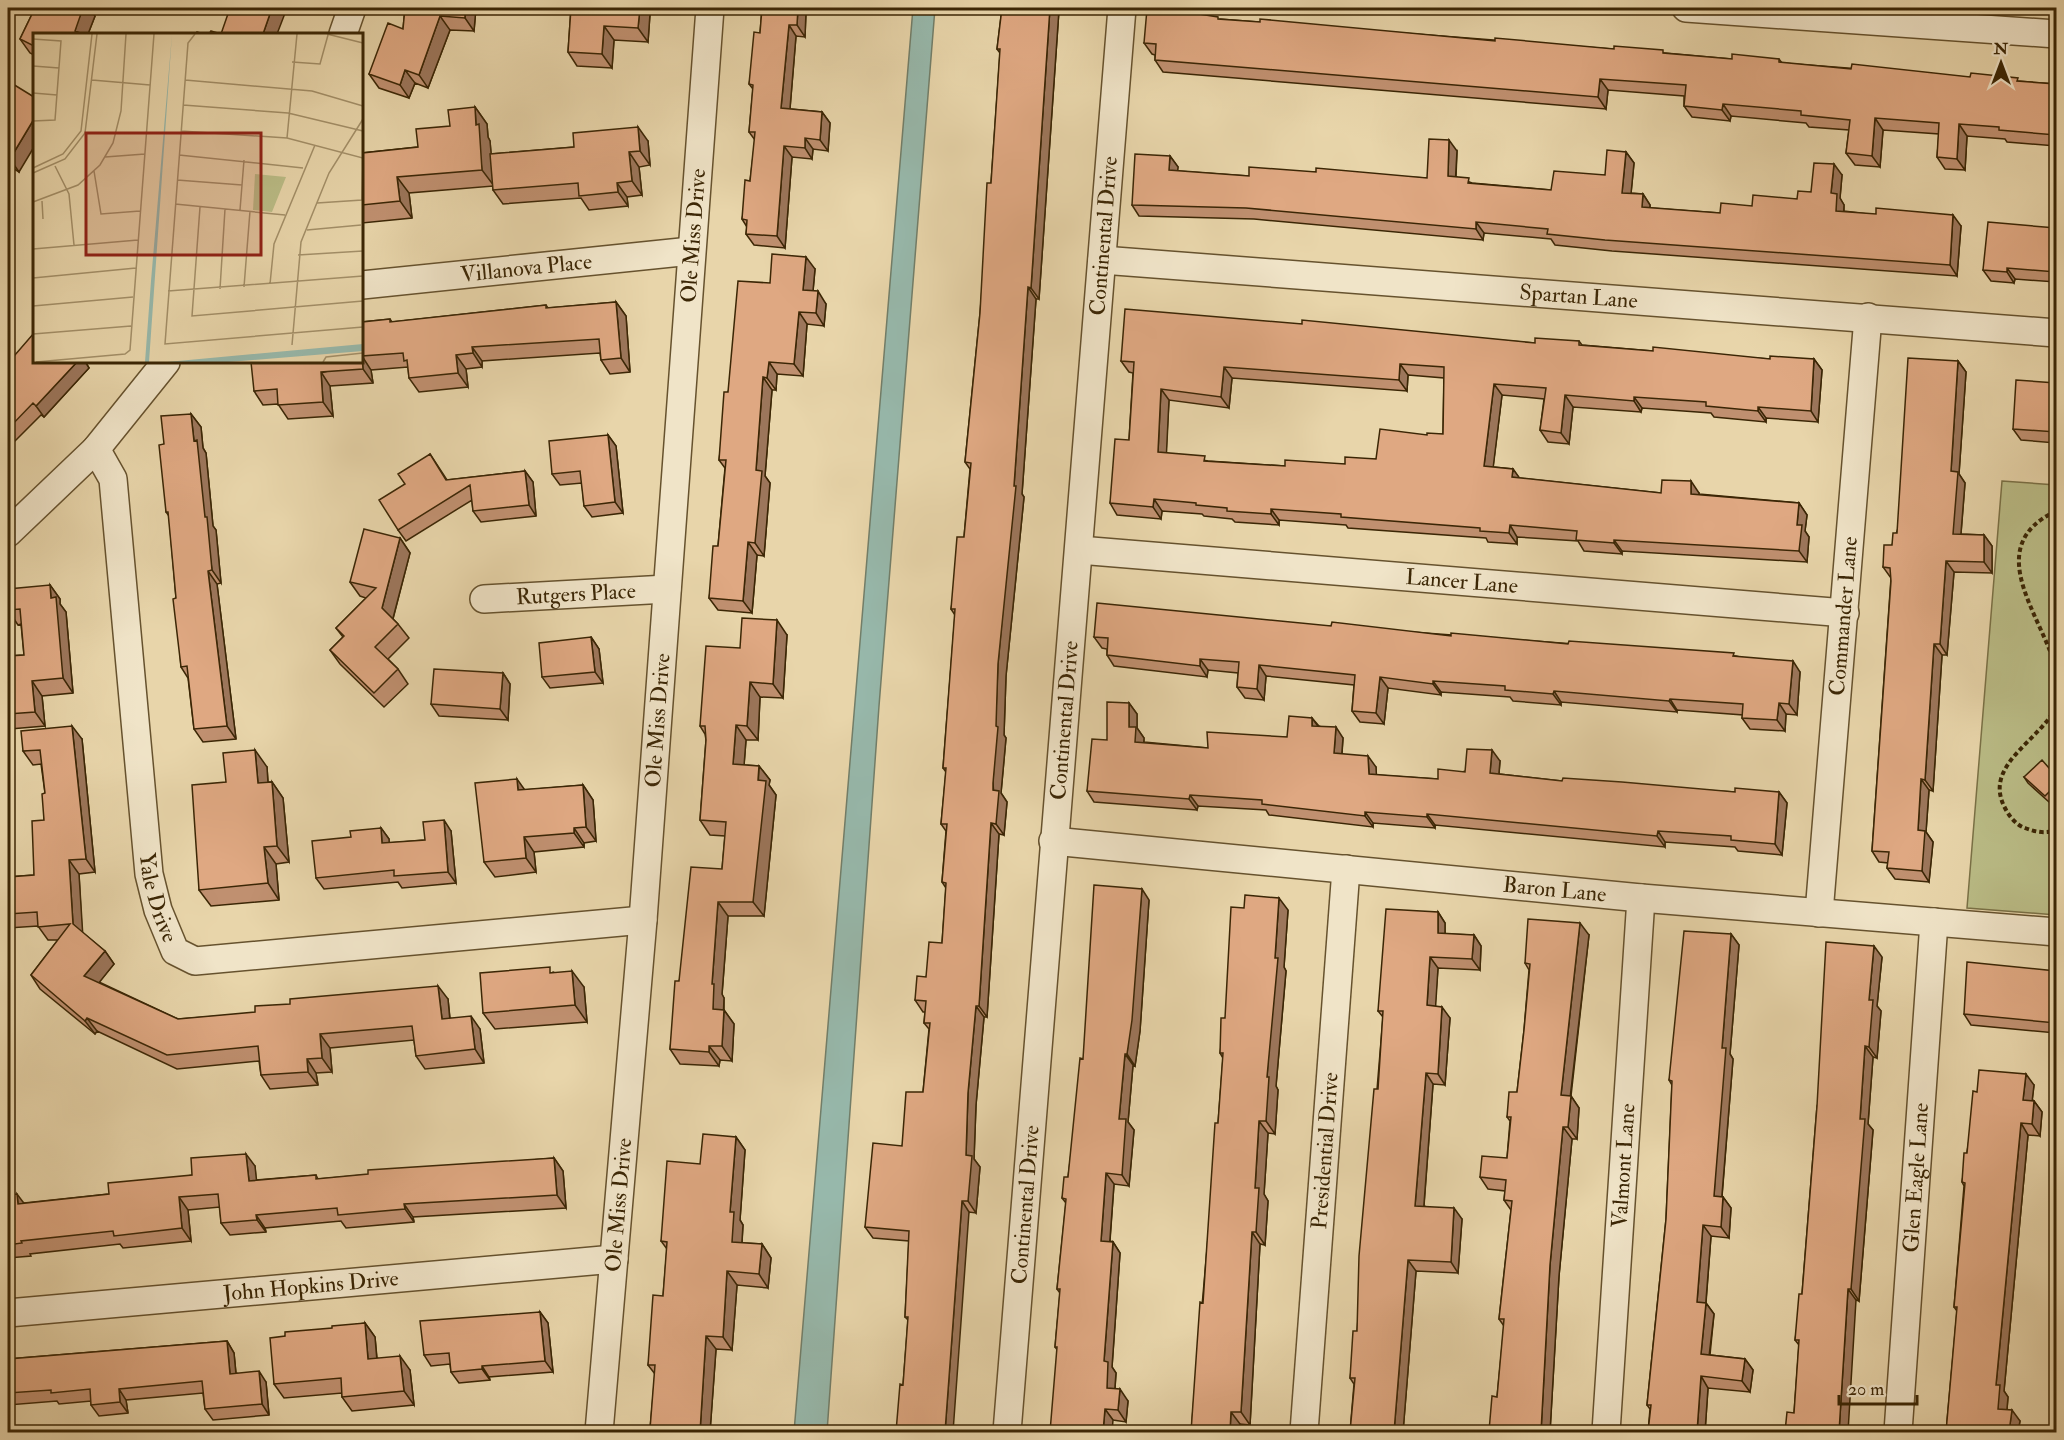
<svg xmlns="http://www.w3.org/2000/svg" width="2064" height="1440" font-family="'IM FELL Double Pica',serif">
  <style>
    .green { fill: #babc86; stroke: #7a7146; stroke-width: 1.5 }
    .water { fill: #97b8ab; stroke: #727e69; stroke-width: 1.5 }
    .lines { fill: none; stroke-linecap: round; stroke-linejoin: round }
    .street-casing { stroke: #66522e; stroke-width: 30 }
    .path { stroke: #3b2605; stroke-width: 4; stroke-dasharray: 4.5 3; stroke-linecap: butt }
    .street { stroke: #f0e4c8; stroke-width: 27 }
    .wall { fill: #c09070; stroke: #3b2605; stroke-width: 1.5; fill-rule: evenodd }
    .shaded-wall { fill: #9c765b; stroke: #3b2605; stroke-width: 1.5 }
    .building { fill: #dfa882; stroke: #3b2605; stroke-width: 1.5; fill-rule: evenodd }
    .labels { text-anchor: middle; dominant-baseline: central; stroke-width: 4.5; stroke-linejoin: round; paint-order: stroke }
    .street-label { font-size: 22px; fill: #3b2605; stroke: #f0e4c8 }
    .inset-road { fill: none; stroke: #a38f68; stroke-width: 1.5 }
    .view { fill: #8f2418; fill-opacity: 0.15; stroke: #8f2418; stroke-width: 3 }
    .inset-edge { fill: none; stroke: #3b2605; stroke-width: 3 }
  </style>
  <rect width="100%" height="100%" fill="#e8d5aa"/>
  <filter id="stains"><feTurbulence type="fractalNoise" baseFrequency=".00333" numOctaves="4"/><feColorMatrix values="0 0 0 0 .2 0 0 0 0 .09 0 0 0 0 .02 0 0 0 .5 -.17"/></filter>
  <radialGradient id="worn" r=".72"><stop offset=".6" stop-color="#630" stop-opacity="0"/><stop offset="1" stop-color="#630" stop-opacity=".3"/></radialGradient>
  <path class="green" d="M2002,481L2056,485V915L1967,908Z"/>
  <path class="water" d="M913,8H935L879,706L827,1432H794Z"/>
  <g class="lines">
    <defs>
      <g id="street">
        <path d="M1686,8L2056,34"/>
        <path d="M343,34L352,8"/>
        <path id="s1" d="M1102,260L2056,333"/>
        <path id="s2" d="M362,285L691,251"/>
        <path id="s3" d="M96,449L113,479L149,874L158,910L175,951L195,961L643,920"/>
        <path d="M8,533L96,449L166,362"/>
        <path id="s4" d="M1079,550L1845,613"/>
        <path id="s5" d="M484,599L667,589"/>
        <path id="s6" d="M1053,841L1641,898L2056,932"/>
        <path id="s7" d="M1819,913L1868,317"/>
        <path id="s8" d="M8,1313L614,1259"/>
        <path id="s9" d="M599,1432L643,920L710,8"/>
        <path id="s10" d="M1007,1432L1122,8"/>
        <path id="s11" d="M1304,1432L1346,869"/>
        <path id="s12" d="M1606,1432L1641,898"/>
        <path id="s13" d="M1898,1432L1934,922"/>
      </g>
    </defs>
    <use href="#street" class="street-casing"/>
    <path class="path" d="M2056,511C1980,547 2042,615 2056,669
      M2056,707C2040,741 1982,765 2005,808C2009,816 2016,825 2025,828C2035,832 2046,834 2056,830"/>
    <use href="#street" class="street"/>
  </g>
  <path class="wall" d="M35,8H89L95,16L88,34H34V55L30,53L20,39Z
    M405,8H476L474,31L450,30L428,88L415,83L409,98L379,88L369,74L403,29Z
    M571,8H647V10L650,14L648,42L614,40L612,68L577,66L568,52Z
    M762,8H825L824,13L806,12L805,37L796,36L790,109L822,112L830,123L828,151L813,149L812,159L792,157L785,248L754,245L746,234L747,227L742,219L750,181L755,140L749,132L753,89L749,84L760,33Z
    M1002,8H1063V10H1059L1039,299H1036L1022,494L1024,497L1006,676L1004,735L1006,738L1001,793L1007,802L1004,835L999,834L989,987L987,1017H984L976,1105L974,1159L980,1167L976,1213L969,1212L903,1385L908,1320L905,1317L909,1241L873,1238L865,1227L902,1146L923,1092L929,1029L924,1023L925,1012H923L915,1000L942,943L946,888L942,882L946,831L941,824L946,772L943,768L955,615L951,609L964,537L970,469L965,462L980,313L991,183L1000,53L997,49Z
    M1220,19L1665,53L1732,59H1779L1782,63L2056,84V146L2007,142L2005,139L1967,136L1965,170L1945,169L1937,157L1939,134L1883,130L1880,167L1855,165L1846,153L1849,130L1809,127L1806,123L1731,116L1730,121L1692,117L1684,106V96L1608,90L1606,109L1163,72L1155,60V55L1152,54L1144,43Z
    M8,81L19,172L8,165Z
    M475,107L487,124L488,137L490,141L491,154L648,141L650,165L639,167L642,195L627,197L628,206L589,210L581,198L503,204L493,190V186L409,193L412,218L362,223V153L418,147L450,126Z
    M1457,151L1456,177L1472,183L1551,190L1605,175L1626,152L1634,163L1631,193L1643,194L1650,205V208L1720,213L1752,206L1797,199L1842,175L1840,198L1844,205V211L1961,226L1957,276L1612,251L1555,245L1551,239L1484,233L1483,240L1254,219L1139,216L1132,205L1170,156L1178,167L1177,171L1249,176L1316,172L1427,178Z
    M2056,228V282L2015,279L2014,283L1991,281L1983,270Z
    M815,269L813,291L826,304L824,326L807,324L803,376L777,374L776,390H772L765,476L770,483L764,556L757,555L752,613L718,610L709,598L718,546L725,468L719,460L728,392L770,283Z
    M616,302L626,316L630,372L610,374L601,360L600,353L482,361V367L466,369L468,387L419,392L409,378L408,367L371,370L373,383L330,386L333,416L288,419L278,404L263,405L254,391L362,362V322L390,319L392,322L546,305L548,308Z
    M1302,324L1535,343L1579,341L1582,345L1653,351L1770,359H1814L1822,370L1818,422L1766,418V422L1714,417L1711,413L1642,408L1641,412L1573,407L1569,444L1548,442L1540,430L1544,399L1502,395L1493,467L1513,469L1519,478L1661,493H1699V494L1799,503L1807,515L1805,531L1809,537L1807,562L1622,551V554L1584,551L1578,541L1517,537V544L1488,542L1486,538L1348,528L1346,525L1279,520V525L1235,522L1232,519L1204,516L1202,514L1162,511L1161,519L1117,515L1110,503L1129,440L1133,373L1129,372L1121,361ZM1408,375L1444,378L1443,434L1427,435L1376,459L1345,464L1285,466L1208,461L1166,453L1169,400L1229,408L1232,378L1407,391Z
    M1958,361L1966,372L1959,474L1965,483L1961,534L1984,535L1992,546V573L1954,572L1947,655H1942L1933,791L1929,790L1926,832L1933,842L1929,882L1895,879L1887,868L1888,863L1879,862L1872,851L1891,578L1883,567L1892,545Z
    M8,363H86L89,368L44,417L41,415L13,443L8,438Z
    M2056,383V443L2021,440L2013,429Z
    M191,414L201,427L203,448L206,453L213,526L216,530L221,583L217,584L236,739L203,742L194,729L188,678L181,667L176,598L169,516L166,512L164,444Z
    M608,435L616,446L623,513L592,517L584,506L582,483L560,485L552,474Z
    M430,454L447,480L525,471L533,482L536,516L481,522L473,511L472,500L406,541L398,530L405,484Z
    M400,538L410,553L393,619L398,624L409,638L388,659L398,669L408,684L384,707L340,664L330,650L343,637L336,628L366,598L360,596L350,582Z
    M50,585L60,599V604L66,612L73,693L42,696L45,726L10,729L8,726V656L24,655L21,624L18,625L8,610Z
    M1331,626L1736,656L1800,672L1797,715L1786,714L1785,731L1750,729L1742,718L1743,715L1677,710V712L1561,702V705L1513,701L1510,697L1441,692V695L1388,688L1384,724L1360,722L1352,711L1354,685L1266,676L1264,700L1245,698L1237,687L1238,673L1208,670L1207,677L1114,666L1107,655V649L1102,648L1094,637Z
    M787,635L783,698L760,697L758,740H746L744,765L759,766L770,780L769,785L776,795L764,916H728L722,995L724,998V1010L734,1024L732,1061L720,1060L719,1066L680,1064L670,1049L679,981L722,869L725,836L710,835L700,820L706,740L705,734L700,726L740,648Z
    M591,637L599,649L603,683L550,688L542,677Z
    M503,673L510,684L508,720L439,716L431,704Z
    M1129,703L1137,714V728L1144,738V742L1208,748L1287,737L1312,718L1319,726L1343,738L1342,754L1376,767V775L1438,779L1500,761L1499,774L1562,781L1735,792H1779L1787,803L1782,855L1738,851L1735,847L1665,842V847L1435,825V828L1373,823V827L1269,815L1266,810L1198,806L1197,810L1094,802L1087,791L1107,740Z
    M82,739L95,872L79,874L82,932L105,951L114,964L99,982L178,1019L448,999L450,1018L480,1029L484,1063L425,1069L416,1056L414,1040L330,1048L332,1072L316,1073L318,1085L270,1089L261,1075L259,1061L177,1069L97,1031L95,1034L40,989L31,975L58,940H48L38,926L8,928V877L34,875L44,820L45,793L41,764L33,765L23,751Z
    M267,767L268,782H272L283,798L289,862L276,864L279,900L211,906L199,890L226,782Z
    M2056,776V794L2049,802L2028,783L2024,777Z
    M583,785L593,800L596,841L584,843V847L534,852L536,872L495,877L484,862L525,790Z
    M381,828L389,839V843L425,840L451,831L456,883L402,888L398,882L324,889L316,878L351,837Z
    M1149,900L1140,1031L1135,1066L1133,1065L1128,1122L1134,1130L1129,1186L1114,1184L1110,1241L1113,1242L1120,1253L1112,1367L1116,1373L1115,1389L1128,1401L1126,1422L1113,1420L1055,1347L1060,1293L1057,1289L1066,1203L1062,1198L1068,1177L1083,1059Z
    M1288,910L1284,967L1286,971L1276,1086L1278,1090L1275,1134L1268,1133L1264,1194L1268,1201L1265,1245L1260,1244L1250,1425L1240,1424L1239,1432H1191L1218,1123L1223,1058L1220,1053L1225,1018Z
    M1438,912L1445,923V934L1474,935L1481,946L1480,970L1438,968L1435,1006L1450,1018L1445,1085L1433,1084L1424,1206L1462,1219L1458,1273L1416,1271L1403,1432H1350L1354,1384L1350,1378L1357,1331L1383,1017L1378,1011Z
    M1731,934L1739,945L1730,1054L1733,1059L1722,1197H1723L1731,1208L1729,1238L1711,1236L1706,1303L1714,1314L1710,1355L1745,1359L1753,1370L1750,1392L1708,1388L1705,1432H1648L1650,1409L1647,1405L1666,1219L1672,1085L1669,1080Z
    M1589,935L1571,1096L1579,1108L1577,1139H1572L1559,1276L1550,1432H1490L1489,1431L1497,1397L1504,1326L1499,1319L1511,1210L1504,1200L1505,1191L1488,1189L1480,1177L1507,1158L1510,1121L1507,1117L1517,1092L1524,1030L1529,970L1525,963Z
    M1882,957L1877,1006L1881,1011L1877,1058L1873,1057L1868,1124L1873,1130L1859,1301L1856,1300L1794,1413L1799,1345L1795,1340L1802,1294L1817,1106Z
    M2056,971V1033L1971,1025L1964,1014Z
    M553,972L584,987L587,1022L495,1029L483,1013Z
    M2034,1085L2032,1101H2034L2042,1112L2040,1136L2028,1135L2004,1391L2008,1397L2007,1410L2020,1421L2018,1432H1946L1957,1311L1954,1307L1964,1186L1962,1182L1977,1092Z
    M736,1137L745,1150L740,1220L743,1225L742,1243L762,1244L771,1258L768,1288L737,1285L732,1350L716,1349L710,1432H653L650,1429L655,1374L648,1365L663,1296L667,1249L661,1241L700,1164Z
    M554,1158L563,1171L566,1208L413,1217L414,1222L346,1228L341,1221L265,1228L266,1232L230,1235L221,1223L220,1207L188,1210L191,1241L123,1248L120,1244L30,1254L31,1256L8,1258V1195L24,1203L109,1194L192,1175L255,1166L256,1180L316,1175L318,1179Z
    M540,1312L548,1323L553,1372L489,1377L490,1380L459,1383L451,1372L450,1364L431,1366L424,1355Z
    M365,1323L375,1337L377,1358L410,1370L414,1405L352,1411L342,1397V1393L284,1398L274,1384L285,1336Z
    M227,1341L234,1353L236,1373L266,1382L269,1415L213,1420L205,1409L203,1393L126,1400L128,1413L99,1416L91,1405V1401L59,1404L57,1401L8,1405V1359Z"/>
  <path class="shaded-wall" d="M79,8H89L95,16L88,34H77L75,31Z
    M272,8H287L277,34H263Z
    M465,8H476L474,31L465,18Z
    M640,8H647V10L650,14L648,42L638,28Z
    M798,8H804L806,12L805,37L797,25Z
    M1050,8H1057L1059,10L1039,299L1031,288Z
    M440,16L450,30L428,88L419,75Z
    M789,25L796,36L789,120L781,108Z
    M604,26L614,40L612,68L602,54Z
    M405,70L415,83L409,98L400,85Z
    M1600,79L1608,90L1606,109L1598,97Z
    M1723,104L1731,116L1730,121L1722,110Z
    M475,107L487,124L488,137L490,141L494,186L482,170L476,125Z
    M822,112L830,123L828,151L820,140Z
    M1875,118L1883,130L1880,167L1872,156Z
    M34,119V147L19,172L10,159Z
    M1959,124L1967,136L1965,170L1957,159Z
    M638,127L648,141L650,165L640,151Z
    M805,138L813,149L812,159L805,148Z
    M1449,140L1457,151L1455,187L1448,176Z
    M784,146L792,157L785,248L777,236Z
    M629,152L639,167L642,195L632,181Z
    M1626,152L1634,163L1630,204L1622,193Z
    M1170,156L1178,167L1177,181L1169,170Z
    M1834,164L1842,175L1840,198L1844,205L1843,222L1836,211L1831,193Z
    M397,177L409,193L412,218L400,201Z
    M617,183L627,197L628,206L618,192Z
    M1643,194L1650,205L1649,218L1642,207Z
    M1953,215L1961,226L1957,276L1950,265Z
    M1476,222L1484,233L1483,240L1476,229Z
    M806,257L815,269L812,302L803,290Z
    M2007,268L2015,279L2014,283L2007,272Z
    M1028,287L1036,299L1022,494L1024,497L1006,676L1004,735L1006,738L1001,793L1007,802L1004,835L996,824L993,783L998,664L1014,486Z
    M818,291L826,304L824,326L816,313Z
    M616,302L626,316L630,372L621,358Z
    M799,312L807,324L803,376L794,364Z
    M472,347L482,361V367L473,353Z
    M456,355L466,369L468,387L458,373Z
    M362,356L371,370L373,383L363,369Z
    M1814,359L1822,370L1818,422L1811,411Z
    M1958,361L1966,372L1959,474L1965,483L1960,545L1953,534L1951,471Z
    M77,362H87L86,363L89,368L44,417L36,406Z
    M769,362L777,374L776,390L767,378Z
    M1400,364L1408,375L1407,391L1399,380Z
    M1224,367L1232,378L1229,408L1221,397Z
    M321,372L330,386L333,416L323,402Z
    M763,377L772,390L765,476L770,483L764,556L755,543L756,470Z
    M1494,384L1502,395L1492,477L1484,466Z
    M1161,389L1169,400L1166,463L1158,452Z
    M1565,395L1573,407L1569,444L1561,433Z
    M1634,397L1642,408L1641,412L1634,401Z
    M1758,407L1766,418V422L1758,411Z
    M191,414L201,427L203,448L206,453L213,526L216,530L221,583L212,570L194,441Z
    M608,435L616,446L623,513L615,502Z
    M1513,469L1521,480L1512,477Z
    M525,471L533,482L536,516L529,505Z
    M1691,481L1699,493L1698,505L1691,494Z
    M1154,499L1162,511L1161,519L1153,507Z
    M1799,503L1807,515L1805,531L1809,537L1807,562L1799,551L1797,525Z
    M1271,509L1279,520V525L1271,514Z
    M1510,525L1517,537V544L1509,533Z
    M1984,535L1992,546V573L1984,562Z
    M400,538L410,553L392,622L382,608Z
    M1614,540L1622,551V554L1614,543Z
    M748,542L757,555L752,613L743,601Z
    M1946,561L1954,572L1947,655L1940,644Z
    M208,571L217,584L236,739L227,726Z
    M50,585L60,599V604L66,612L73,693L63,678L51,598Z
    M777,620L787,635L783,698L773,684Z
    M591,637L599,649L603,683L595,672Z
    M1934,644L1942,655L1933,791L1925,780Z
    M1200,659L1208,670L1207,677L1200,666Z
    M1793,661L1800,672L1797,715L1789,704Z
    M1259,665L1266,676L1264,700L1257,689Z
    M503,673L510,684L508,720L500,709Z
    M1380,677L1388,688L1384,724L1376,713Z
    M32,681L42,696L45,726L35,712Z
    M1433,681L1441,692V695L1433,684Z
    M750,682L760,697L758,740L747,726Z
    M1554,691L1561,702V705L1553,694Z
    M1670,699L1677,710V712L1669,701Z
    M1129,703L1137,714V728L1144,738L1143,753L1135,742L1129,727Z
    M1779,703L1786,714L1785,731L1777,720Z
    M1312,718L1320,729L1312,726Z
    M736,725L746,740L743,779L733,764Z
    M72,726L82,739L95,872L86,859Z
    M1336,727L1343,738L1341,764L1334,753Z
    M255,750L267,767L269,799L258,783Z
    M1492,750L1500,761L1498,784L1490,773Z
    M1368,756L1376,767L1377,785L1369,774Z
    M759,766L770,780L769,785L776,795L764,916L753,902Z
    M517,779L527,793L518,790Z
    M1921,779L1929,790L1926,832L1933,842L1929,882L1922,871L1918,830Z
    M272,782L283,798L289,862L277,846Z
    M583,785L593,800L596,841L586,827Z
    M1779,792L1787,803L1782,855L1775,844Z
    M1190,795L1198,806L1197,810L1189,799Z
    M1365,812L1373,823V827L1365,816Z
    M1427,814L1435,825V828L1427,817Z
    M444,820L451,831L456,883L448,872Z
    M991,823L999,834L987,1017L979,1006Z
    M381,828L389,839L390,855L382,843Z
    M574,828L584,843V847L574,833Z
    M1658,831L1665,842V847L1657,836Z
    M524,837L534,852L536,872L526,858Z
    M264,847L276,864L279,900L268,883Z
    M69,860L79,874L83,938L73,924Z
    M1142,889L1149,900L1140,1031L1135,1066L1127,1054Z
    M1279,898L1288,910L1284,967L1286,971L1276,1086L1278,1090L1275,1134L1266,1121L1267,1077Z
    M718,902L728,916L722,994L724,998L723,1024L713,1009L712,984Z
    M1438,912L1445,923V944L1438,933Z
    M1580,923L1589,935L1569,1107L1561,1095Z
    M1731,934L1739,945L1730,1054L1733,1059L1721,1207L1714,1196L1722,1048Z
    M1474,935L1481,946L1480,970L1472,959Z
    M1874,946L1882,957L1877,1006L1881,1011L1877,1058L1869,1047V1000Z
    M105,951L114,964L94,989L84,976Z
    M1430,957L1438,968L1435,1016L1427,1005Z
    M572,971L584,987L587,1022L575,1005Z
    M438,986L448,999L451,1032L442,1019Z
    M976,1006L984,1017L976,1105L974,1159L980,1167L976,1213L968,1201L966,1155L968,1093Z
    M1442,1007L1450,1018L1445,1085L1438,1074Z
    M724,1010L734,1024L732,1061L722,1046Z
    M471,1016L480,1029L484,1063L475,1049Z
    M87,1018L97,1031L95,1034L85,1021Z
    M320,1034L330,1048L332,1072L322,1058Z
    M709,1046L720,1060L719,1066L709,1052Z
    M1865,1046L1873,1057L1868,1124L1873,1130L1859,1301L1851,1289L1860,1119Z
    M1125,1054L1133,1065L1128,1122L1134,1130L1129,1186L1122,1175L1119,1119Z
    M307,1059L316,1073L318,1085L308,1072Z
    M1426,1073L1433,1084L1423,1217L1415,1206Z
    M2026,1074L2034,1085L2031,1111L2023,1100Z
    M1571,1096L1579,1108L1577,1139L1568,1127Z
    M2034,1101L2042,1112L2040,1136L2032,1124Z
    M1259,1121L1268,1133L1264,1194L1268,1201L1265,1245L1256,1232L1255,1188Z
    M2021,1123L2028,1135L2004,1391L2008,1397L2006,1420L1998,1409L1996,1385Z
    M1563,1127L1572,1139L1559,1276L1550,1432H1541L1550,1265Z
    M736,1137L745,1150L740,1220L743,1225L741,1256L732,1242L730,1212Z
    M246,1154L255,1166L258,1194L249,1181Z
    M554,1158L563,1171L566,1208L557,1195Z
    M1106,1173L1114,1184L1109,1252L1101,1241Z
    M17,1194L26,1206L18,1204Z
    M179,1197L188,1210L191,1241L182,1228Z
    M1723,1197L1731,1208L1729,1238L1721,1227Z
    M962,1201L969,1212L953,1432H945Z
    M404,1204L413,1217L414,1222L405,1209Z
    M1454,1208L1462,1219L1458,1273L1451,1262Z
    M256,1215L265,1228L266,1232L257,1220Z
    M1703,1225L1711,1236L1705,1313L1697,1302Z
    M1252,1232L1260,1244L1250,1425L1241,1412Z
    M1113,1242L1120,1253L1112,1367L1116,1373L1114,1400L1107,1388L1104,1361Z
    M762,1244L771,1258L768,1288L759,1274Z
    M1408,1260L1416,1271L1403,1432H1394Z
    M727,1271L737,1285L732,1350L723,1337Z
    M1848,1289L1856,1300L1848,1432H1839Z
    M1706,1303L1714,1314L1708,1365L1701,1354Z
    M540,1312L548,1323L553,1372L545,1361Z
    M365,1323L375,1337L378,1373L368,1359Z
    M706,1336L716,1349L710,1432H700Z
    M227,1341L234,1353L237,1385L230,1374Z
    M400,1356L410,1370L414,1405L404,1391Z
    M1745,1359L1753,1370L1750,1392L1742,1381Z
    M482,1366L489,1377L490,1380L482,1369Z
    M259,1371L266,1382L269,1415L262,1404Z
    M1701,1376L1708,1388L1705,1432H1697Z
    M119,1389L126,1400L128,1413L120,1402Z
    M1120,1389L1128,1401L1126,1422L1118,1410Z
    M1105,1409L1113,1420L1112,1432H1103Z
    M2012,1410L2020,1421L2018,1432H2009Z
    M1231,1412L1240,1424L1239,1432H1230Z"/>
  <path class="building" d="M35,8H83L75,31L83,34H34V46L20,39Z
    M230,8H272L263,34H221Z
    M405,8H465V18L440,16L419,75L405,70L400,85L369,74L388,23L403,29Z
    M571,8H640L638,28L604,26L602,54L568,52Z
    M762,8H798L797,25H789L781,108L822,112L820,140L805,138V148L784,146L777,236L746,234L747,220L742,219L745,180L750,181L755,132H749L753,85L749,84L754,32L760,33Z
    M1002,8H1050L1031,288L1028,287L1014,486H1016L998,664L996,726L998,727L993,783V790L999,791L996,824L991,823L981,975L979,1006H976L968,1093L966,1155L972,1156L968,1201H962L945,1432H896L900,1384L903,1385L908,1317H905L909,1231L865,1227L873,1143L902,1146L906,1092H923L930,1023H924L926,1001L915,1000L917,976L926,977L929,942L942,943L946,883L942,882L947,824H941L946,768H943L955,609H951L957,537H964L971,463L965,462L980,313L987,183H991L1000,49H997Z
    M1147,9L1193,13L1218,17V19L1260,22V19L1495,41V38L1614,49V46L1663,50V53L1732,59V54L1779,59V62L1851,69L1852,64L1970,77L1971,73L2018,78L2017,81L2056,84V135L1999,130V127L1959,124L1957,159L1937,157L1939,123L1875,118L1872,156L1846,153L1850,120L1801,115V111L1723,104L1722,110L1684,106L1686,85L1600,79L1598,97L1155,60L1156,44L1144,43Z
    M211,31L221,34H209Z
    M197,32L204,34H196Z
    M8,81L34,97V119L10,159L8,157Z
    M475,107L476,125L479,124L482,170L397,177L400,201L362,205V153L418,147L416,129L450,126L448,110Z
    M638,127L640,151L629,152L632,181L617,183L618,192L579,196L578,183L493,190L490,154L574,147L573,133Z
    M1429,139L1449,140L1448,176L1469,178L1468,183L1551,190L1554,171L1605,175L1607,150L1626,152L1622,193L1643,194L1642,207L1720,213L1721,203L1752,206L1753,195L1797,199L1798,191L1811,192L1814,163L1834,164L1831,193L1837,194L1836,211L1876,214V208L1953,215L1950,265L1605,240L1547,234L1548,229L1476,222V229L1246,208L1132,205L1135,154L1170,156L1169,170L1249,176V167L1316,172V168L1427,178Z
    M1988,222L2056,228V272L2007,268V272L1983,270Z
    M772,254L806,257L803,290L818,291L816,313L799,312L794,364L769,362L767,378L763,377L756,470L762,471L755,543L748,542L743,601L709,598L713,546H718L726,460H719L724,392H728L738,281L770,283Z
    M616,302L621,358L601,360L599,339L472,347L473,353L456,355L458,373L409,378L407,360L404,361L403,353L362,356L363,369L321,372L323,402L278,405L277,389L254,391L251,362H362V322L390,319V322L546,305V308Z
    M1125,309L1302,324V320L1535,343V338L1579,341V345L1653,351V347L1770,359V356L1814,359L1811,411L1758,407V411L1706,406V402L1634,397V401L1565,395L1561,433L1540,430L1546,388L1494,384L1484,466L1513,469L1512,477L1661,493L1662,480L1691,481V494L1799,503L1797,525H1802L1799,551L1614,540V543L1576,540L1577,531L1510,525L1509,533L1480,531V528L1341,517V514L1271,509V514L1227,511V508L1196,505V503L1154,499L1153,507L1110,503L1115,439L1129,440L1134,362L1121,361ZM1400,364L1444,367L1443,434L1427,433V435L1380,429L1376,459L1345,457V464L1285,460V466L1204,461L1205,456L1158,452L1161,389L1221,397L1224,367L1399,380Z
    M34,333V362H77L36,406L33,403L8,429V363Z
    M1908,358L1958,361L1951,471L1958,472L1953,534L1984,535V562L1946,561L1940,644H1934L1925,780L1921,779L1918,830L1925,831L1922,871L1887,868L1889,852L1872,851L1891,581L1890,568L1883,567L1884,545H1892L1893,533H1897Z
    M2016,380L2056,383V432L2013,429Z
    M191,414L194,441L197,440L205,517H207L212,570L208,571L227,726L194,729L187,666L181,667L173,599L176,598L168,512H166L159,445L164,444L161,416Z
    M608,435L615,502L584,506L580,471L552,474L549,441Z
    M430,454L446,480L525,471L529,505L473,511L470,485L398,530L379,500L405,484L398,474Z
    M364,529L400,538L382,608L398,624L375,647L398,669L374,693L330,650L344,636L336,628L376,588L350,582Z
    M50,585L51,598L56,597L63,678L32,681L35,712L8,714V656L24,655L20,609L8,610V589Z
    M1097,603L1331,626L1332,622L1451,636V633L1568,644L1569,641L1734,653L1733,656L1793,661L1789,704L1779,703L1777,720L1742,718L1743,704L1670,699L1669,701L1554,691L1553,694L1505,690V686L1433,681V684L1380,677L1376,713L1352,711L1355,675L1259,665L1257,689L1237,687L1239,662L1200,659V666L1107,655L1108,638L1094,637Z
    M742,618L777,620L773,684L750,682L747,726L736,725L733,764L759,766L758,780L766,781L753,902H718L712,984H714L713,1009L724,1010L722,1046H709V1052L670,1049L675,981H679L691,867L722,869L726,822L700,820L706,740L705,726H700L706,646L740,648Z
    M591,637L595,672L542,677L539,643Z
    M434,669L503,673L500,709L431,704Z
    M1107,702L1129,703V727H1136L1135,742L1208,748L1207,732L1287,737L1289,716L1312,718V726L1336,727L1334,753L1368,756L1369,774L1438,779V769L1465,772L1467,749L1492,750L1490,773L1562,781L1563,778L1622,782L1735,792V788L1779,792L1775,844L1731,840V836L1658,831L1657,836L1427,814V817L1365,812V816L1262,804V800L1190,795L1189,799L1087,791L1092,739L1107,740Z
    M72,726L86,859L69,860L73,924L105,951L84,976L178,1019L255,1012V1006L290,1004V999L438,986L442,1019L471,1016L475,1049L416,1056L412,1026L320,1034L322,1058L307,1059L308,1072L261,1075L258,1046L167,1055L87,1018L85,1021L31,975L70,924L38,927L37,912L8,914V877L34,875L32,821L44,820L42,794L45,793L40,750L23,751L21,731Z
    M255,750L258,783L272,782L277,846L264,847L268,883L199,890L192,785L226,782L223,753Z
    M2042,760L2056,776V785L2045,796L2024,777Z
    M517,779L518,790L583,785L586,827L574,828V833L524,837L526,858L484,862L475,783Z
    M444,820L448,872L394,876V870L316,878L312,841L351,837L350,831L381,828L382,843L425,840L423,822Z
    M1094,885L1142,889L1132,1020L1127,1054H1125L1119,1119H1126L1122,1175L1106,1173L1101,1241L1113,1242L1104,1361L1108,1362L1107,1388L1120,1389L1118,1410L1105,1409L1103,1432H1050L1057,1347H1055L1060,1289H1057L1066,1199L1062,1198L1064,1177H1068L1080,1058L1083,1059Z
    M1245,895L1279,898L1275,958H1278L1267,1077H1269L1266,1121H1259L1255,1188H1259L1256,1232H1252L1241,1412H1231L1230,1432H1191L1200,1302L1203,1303L1215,1123H1218L1223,1053H1220L1221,1018H1225L1231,907L1244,908Z
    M1386,909L1438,912V933L1474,935L1472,959L1430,957L1427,1005L1442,1007L1438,1074L1426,1073L1415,1206L1454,1208L1451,1262L1408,1260L1394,1432H1350L1355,1378H1350L1353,1331H1357L1359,1256L1374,1089H1378L1383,1011H1378Z
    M1528,919L1580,923L1561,1095L1571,1096L1568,1127H1563L1550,1265L1541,1432H1496L1489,1431L1492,1396L1497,1397L1504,1319H1499L1512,1201L1504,1200L1506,1180L1480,1177L1482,1156L1507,1158L1511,1117H1507L1509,1092H1517L1524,1030L1530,964L1525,963Z
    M1684,931L1731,934L1722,1048H1726L1714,1196L1723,1197L1721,1227L1703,1225L1697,1302L1706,1303L1701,1354L1745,1359L1742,1381L1701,1376L1697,1432H1648L1651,1405H1647L1666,1219L1672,1081L1669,1080Z
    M1826,942L1874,946L1869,1000H1873L1869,1047L1865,1046L1860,1119H1865L1851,1289H1848L1839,1432H1785L1787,1412L1794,1413L1799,1340H1795L1799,1294H1802L1817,1106Z
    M1967,962L2056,971V1023L1964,1014Z
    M550,967V973L572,971L575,1005L483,1013L480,973Z
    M1979,1070L2026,1074L2023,1100L2034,1101L2032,1124L2021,1123L1996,1385H2000L1998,1409L2012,1410L2009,1432H1946L1957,1307H1954L1965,1183L1962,1182L1964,1153H1967L1973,1091L1977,1092Z
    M703,1134L736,1137L730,1212H734L732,1242L762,1244L759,1274L727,1271L723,1337L706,1336L700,1432H664V1430L650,1429L655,1365H648L653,1295L663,1296L667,1242L661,1241L667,1161L700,1164Z
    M246,1154L249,1181L316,1175V1179L368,1174V1170L554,1158L557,1195L404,1204L405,1209L338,1215L337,1208L256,1215L257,1220L221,1223L218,1194L179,1197L182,1228L114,1236L113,1231L21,1241L22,1243L8,1245V1195L17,1194L18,1204L109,1194L108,1183L192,1175L191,1158Z
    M540,1312L545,1361L482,1366V1369L451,1372L449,1353L424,1355L420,1321Z
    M365,1323L368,1359L400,1356L404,1391L342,1397L341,1378L274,1384L270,1338L285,1336V1332L332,1328V1326Z
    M227,1341L230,1374L259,1371L262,1404L205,1409L202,1381L119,1389L120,1402L91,1405L90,1389L51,1393V1390L8,1393V1359Z"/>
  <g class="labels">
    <g class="street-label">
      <text stroke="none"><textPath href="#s9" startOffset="1200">Ole Miss Drive</textPath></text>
      <text stroke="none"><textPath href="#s10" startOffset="1200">Continental Drive</textPath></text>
      <text stroke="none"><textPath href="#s2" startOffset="165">Villanova Place</textPath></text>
      <text stroke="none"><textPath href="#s1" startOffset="478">Spartan Lane</textPath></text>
      <text stroke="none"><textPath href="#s4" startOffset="384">Lancer Lane</textPath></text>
      <text stroke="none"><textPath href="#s5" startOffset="92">Rutgers Place</textPath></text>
      <text stroke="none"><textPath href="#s7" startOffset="298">Commander Lane</textPath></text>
      <text stroke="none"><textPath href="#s9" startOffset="714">Ole Miss Drive</textPath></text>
      <text stroke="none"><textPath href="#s10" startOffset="714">Continental Drive</textPath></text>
      <text stroke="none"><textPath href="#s6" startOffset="504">Baron Lane</textPath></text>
      <text stroke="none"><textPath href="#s3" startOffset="456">Yale Drive</textPath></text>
      <text stroke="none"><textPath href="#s11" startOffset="282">Presidential Drive</textPath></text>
      <text stroke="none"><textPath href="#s12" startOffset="267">Valmont Lane</textPath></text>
      <text stroke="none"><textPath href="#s13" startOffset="255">Glen Eagle Lane</textPath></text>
      <text stroke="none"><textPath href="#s10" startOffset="228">Continental Drive</textPath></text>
      <text stroke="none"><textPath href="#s9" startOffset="228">Ole Miss Drive</textPath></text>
      <text stroke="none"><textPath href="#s8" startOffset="304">John Hopkins Drive</textPath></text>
    </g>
  </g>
  <g transform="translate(33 33)">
    <rect width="330" height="330" fill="#e8d5aa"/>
    <path d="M222,141L253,144L239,179L220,177Z" fill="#babc86"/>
    <path d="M139,1L116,329H112L118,248ZM330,311V318L196,329H134Z" fill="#97b8ab"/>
    <path class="inset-road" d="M162,1L155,10L132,311L330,294M294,1L330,10M0,6L28,8L22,87L0,88M259,29L287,31L295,2M0,33L26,35M59,47L117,52M152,47L279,58L330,73M0,60L24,62M150,72L255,80L330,98M148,98L254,105L330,125L329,167L284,170M254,105L264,1M146,122L270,135M72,124L112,121M22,133L36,161L41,212M0,135L30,121L48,98L59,1M61,138L68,181L107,178M0,140L32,126L52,100L64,1M144,147L209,152M9,168L10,186M0,169L45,152L67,132L80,110L88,78L93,1M142,171L252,182M167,174L159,283L330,268M207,177L211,127M274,197L328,192M0,216L105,207M265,222L330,218M0,245L103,235M237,251L241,211L282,112M211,254L217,178M187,256L192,176M135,258L330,243M0,273L100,264M0,301L98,293M259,312L268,209L296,140L330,86M3,329L92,321L97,317L121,1M290,329L293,324L330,320"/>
    <path class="view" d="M53,100H228V222H53Z"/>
    <rect width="330" height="330" class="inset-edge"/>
  </g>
  <rect width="2064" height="1440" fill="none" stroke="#e8d5aa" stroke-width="30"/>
  <rect x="9" y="9" width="2046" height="1422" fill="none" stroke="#3b2605" stroke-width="3"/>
  <rect x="15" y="15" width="2034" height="1410" fill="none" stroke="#3b2605" stroke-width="1.5"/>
  <g transform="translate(2001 63)" stroke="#f0e4c8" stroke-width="4.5" paint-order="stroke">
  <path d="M0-4.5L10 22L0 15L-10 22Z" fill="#3b2605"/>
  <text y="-9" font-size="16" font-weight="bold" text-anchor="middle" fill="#3b2605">N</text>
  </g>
  <path d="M1839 1395v9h78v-9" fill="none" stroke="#3b2605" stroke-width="3"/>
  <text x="1848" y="1395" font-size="18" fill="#3b2605" stroke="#f0e4c8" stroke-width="4.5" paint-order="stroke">20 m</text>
  <rect width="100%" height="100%" filter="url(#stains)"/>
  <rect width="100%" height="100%" fill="url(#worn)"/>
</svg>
